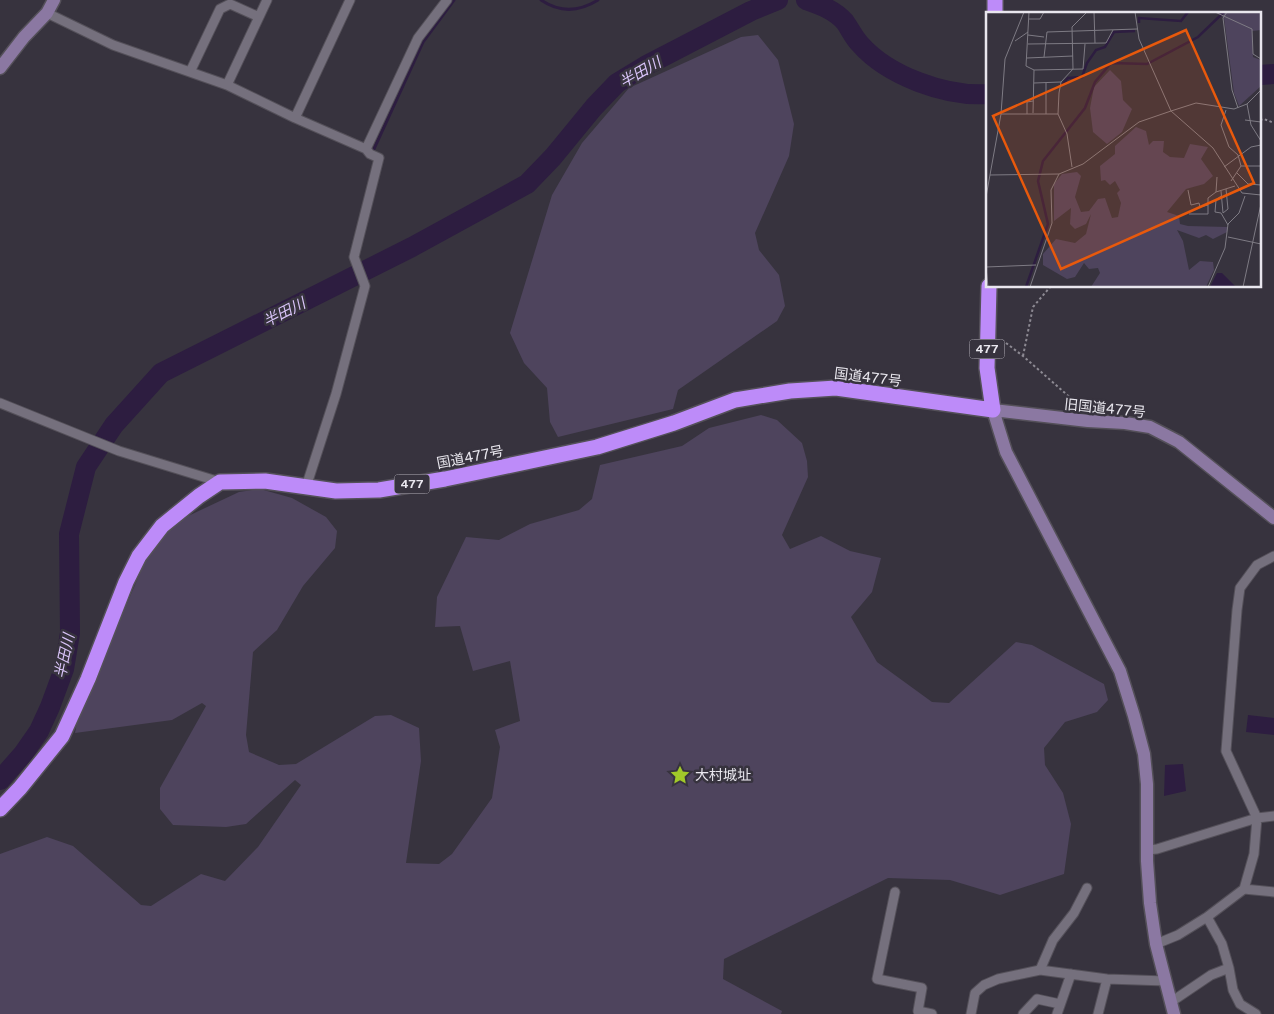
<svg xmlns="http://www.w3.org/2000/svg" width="1274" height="1014" font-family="'Public Sans','Noto Sans JP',sans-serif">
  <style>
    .green { fill: #4e445d }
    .water { fill: #2d1d40 }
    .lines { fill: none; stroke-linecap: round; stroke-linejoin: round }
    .stream { stroke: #2d1d40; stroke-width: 3 }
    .river { stroke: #2d1d40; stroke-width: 20 }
    .street-casing { stroke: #545059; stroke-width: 11 }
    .secondary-casing { stroke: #545059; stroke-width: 15 }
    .highway-casing { stroke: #545059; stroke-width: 18 }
    .path { stroke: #8d8a93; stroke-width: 2; stroke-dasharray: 2.5 2.5; stroke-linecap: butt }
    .street { stroke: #75707d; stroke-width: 9 }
    .secondary { stroke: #8b78a2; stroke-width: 12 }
    .highway { stroke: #bd8bf9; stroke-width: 15 }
    .labels { text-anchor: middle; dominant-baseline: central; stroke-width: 5; stroke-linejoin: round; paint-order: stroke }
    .shield { fill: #37333e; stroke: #b4b1b9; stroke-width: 1 }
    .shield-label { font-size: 12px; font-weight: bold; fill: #e9e7ee }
    .street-label { font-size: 14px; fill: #e9e7ee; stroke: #37333e }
    .poi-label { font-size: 14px; fill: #e9e7ee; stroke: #37333e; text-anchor: start }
    .water-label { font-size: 15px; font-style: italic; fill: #dac5fa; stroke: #37333e }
    .inset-river { fill: none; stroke: #2d1d40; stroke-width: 2.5 }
    .inset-road { fill: none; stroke: #7e7b84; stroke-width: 1 }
    .view { fill: #e8590c; fill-opacity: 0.15; stroke: #e8590c; stroke-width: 2.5 }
    .inset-edge { fill: none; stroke: #e9e7ee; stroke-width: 2.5 }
  </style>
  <rect width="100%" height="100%" fill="#37333e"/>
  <path class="green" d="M758,35L778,60L794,124L789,156L755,233L759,250L779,275L785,306L777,321L678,390L673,409L558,437L550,422L547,388L524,363L510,333L552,195L582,143L629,88L741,37Z
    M761,415L777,420L802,443L807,461L808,477L782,535L790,549L821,536L850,551L881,558L872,592L851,617L877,662L932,702L949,703L1016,642L1032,645L1104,684L1108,700L1097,712L1065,722L1044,748L1045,765L1063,793L1071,824L1064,874L1000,895L950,880L888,878L724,959L723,979L782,1011L781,1014H0V854L47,837L73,846L141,905L151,906L201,874L225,881L258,847L301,785L295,780L246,824L226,827L173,825L160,809V788L206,706L202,703L172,720L75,733L78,717L147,557L169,525L239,492L260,489L292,498L326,517L337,531L335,548L303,586L277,630L253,652L246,735L249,752L279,765L296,764L375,716L391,715L419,728L421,761L406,863L439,864L452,854L492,798L500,747L495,730L520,721L510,661L473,671L460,626L435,627L437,597L466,537L499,540L530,524L579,510L592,499L600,465L682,446L709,428Z"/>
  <path class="water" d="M1248,715L1274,718V735L1246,732Z
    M1183,764L1186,791L1164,796L1165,765Z"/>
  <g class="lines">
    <path class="stream" d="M541,0C560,13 579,12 598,0
      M373,151L423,42L454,0"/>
    <path class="river" d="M806,0C820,5 835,10 845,22C850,29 854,38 860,44C888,76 946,97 988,94
      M1260,75L1274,74
      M0,780L23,754L39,731L50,707L64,669L70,633L69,534L86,467L114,425L161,373L412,247L527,184L553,157L594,107L617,83L645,66L751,11L778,0"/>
    <defs>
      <path id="street" d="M47,13L113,45L227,85L295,118L366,149L370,154L379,158L354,257L365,286L336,394L306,487
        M190,72L220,9L230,4L259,17
        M227,85L267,0
        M295,118L350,0
        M366,149L418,38L447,0
        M0,403L119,451L220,482
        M1147,850L1157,849L1257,818L1274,816
        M1244,889L1274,892
        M895,892L877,979L922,988L918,1011L932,1014
        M1207,917L1222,944L1229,968L1233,990L1240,1004L1256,1014
        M1156,944L1178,935L1207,917L1244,889L1254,854L1257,818L1226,751L1237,610L1240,588L1257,565L1274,556
        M1040,970L1053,940L1074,913L1087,888
        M1171,1002L1211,975L1229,968
        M971,1014L975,993L984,985L998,979L1040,970L1107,979L1166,981
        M1023,1014L1037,999L1060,1004
        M1057,1014L1071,974
        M1098,1014L1107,979"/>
      <path id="secondary" d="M0,68L24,37L47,13L54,0
        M1174,1014L1156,944L1150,903L1147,861V784L1144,754L1134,716L1120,671L1006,452L993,410L1088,421L1125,423L1150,427L1179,442L1274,518"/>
      <path id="highway" d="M995,14V0
        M0,809L20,788L62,736L88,679L126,582L139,556L162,526L199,496L220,482L265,481L336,491L379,490L445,479L597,447L674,423L735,400L790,391L836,388L993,410L987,368L989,286"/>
    </defs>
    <use href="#street" class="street-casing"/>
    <use href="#secondary" class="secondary-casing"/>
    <use href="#highway" class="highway-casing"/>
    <path class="path" d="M1260,120L1264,119L1274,123
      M1002,340L1023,356L1082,408
      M1023,356L1033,307L1051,286"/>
    <use href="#street" class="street"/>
    <use href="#secondary" class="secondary"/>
    <use href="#highway" class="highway"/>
  </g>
  <defs>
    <symbol id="sight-bare" viewBox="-9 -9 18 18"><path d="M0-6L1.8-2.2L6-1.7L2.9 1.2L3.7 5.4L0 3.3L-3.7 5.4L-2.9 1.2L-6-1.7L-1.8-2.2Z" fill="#a1c929" stroke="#37333e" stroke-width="2.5" paint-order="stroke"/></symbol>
  </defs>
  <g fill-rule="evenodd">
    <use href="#sight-bare" x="666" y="761" width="28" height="28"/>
  </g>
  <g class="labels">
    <g class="shield">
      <rect x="969.5" y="339.5" width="35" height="19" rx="4"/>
      <rect x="394.5" y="474.5" width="35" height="19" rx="4"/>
    </g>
    <g class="shield-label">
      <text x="987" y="349">477</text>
      <text x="412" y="484">477</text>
    </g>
    <g class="street-label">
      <text transform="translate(868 377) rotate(7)">国道477号</text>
      <text transform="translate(1105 408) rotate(6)">旧国道477号</text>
      <text transform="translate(470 457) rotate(-11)">国道477号</text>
    </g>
    <g class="poi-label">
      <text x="695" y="775">大村城址</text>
    </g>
    <g class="water-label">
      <text transform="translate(640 72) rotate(-30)">半田川</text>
      <text transform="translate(284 312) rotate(-27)">半田川</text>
      <text transform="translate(64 656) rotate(-78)">半田川</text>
    </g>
  </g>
  <g transform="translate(986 12)">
    <rect width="275" height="275" fill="#37333e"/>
    <path d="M231,0H275V18L266,19L267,45L275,48V74L253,94L248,81L238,6ZM124,58L135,69L137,88L146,97L136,120L121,132L107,120L104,96L108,75ZM150,115L160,119L163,133L167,129H178L177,140L184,145L198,146L204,132L222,135L215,147L227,164L218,172L200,177L181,200L193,204L194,212L202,214L241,215V220L227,227L220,223L213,226L191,218L197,229L203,258L214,249L227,250L228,258L220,275H105L114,261L112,256L103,257L98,251L89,265L81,267L57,253V242L70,227L89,231L100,222L105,202L100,212L89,217L84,212L85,196L68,209V172L76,162L91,160L95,164L89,185L95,200L103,199L112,187L119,186L126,206L132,205L135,191L131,181L134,178L129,169L124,173L119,168L115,169L114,154L129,142V134Z" fill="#4e445d"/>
    <path d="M231,261H236L250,275H224Z" fill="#2d1d40"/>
    <path class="inset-river" d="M153,11V6L195,9L202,0M76,73L82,66L96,65L101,51L110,38L119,35L128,20L149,19M40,275L62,212L52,169L57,149L99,96L109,70L125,51L161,52L212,25L238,0"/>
    <path class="inset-road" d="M43,0L40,54L48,58L97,57L99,32M108,0L109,31M229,0L266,17L267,42L275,47M241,0L237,6L246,78L252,96M43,7H54L58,0M42,23L58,25M29,29L42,20M42,32L120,31L127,18M58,45L61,20L151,17M41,46L87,44M48,71L75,70M275,78L261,92L248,97L210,91L185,99L227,136L256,181L275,183M261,92L265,113L275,129M240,98L235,113L243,135L252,143L255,154L245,169M47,101L48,58M15,102H72M41,102V90L47,89M60,102V71M259,108L275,110M255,154H275M86,155L81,122L72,102L73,81L75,70L87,57L86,15L101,0M238,155L265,135L275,133M251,161L262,172L275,173M4,163L73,162M202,178L205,193L213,191L214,195L222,193V186L230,180L249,174M235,179L237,201L242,197L240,177M230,180L231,165M235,184L230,188L229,200L235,201L242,213M0,185L15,102L19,47L38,0M203,202H222V193M242,225L275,232M0,255L50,253M0,255L2,275M44,275L66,211L65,178L73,162L97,152L153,110L185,99L153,27L149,0M222,275L239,236L242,212L253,201L259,184M257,275L275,192"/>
    <path class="view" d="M200,18L268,171L75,257L7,104Z"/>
    <rect width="275" height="275" class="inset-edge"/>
  </g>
</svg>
